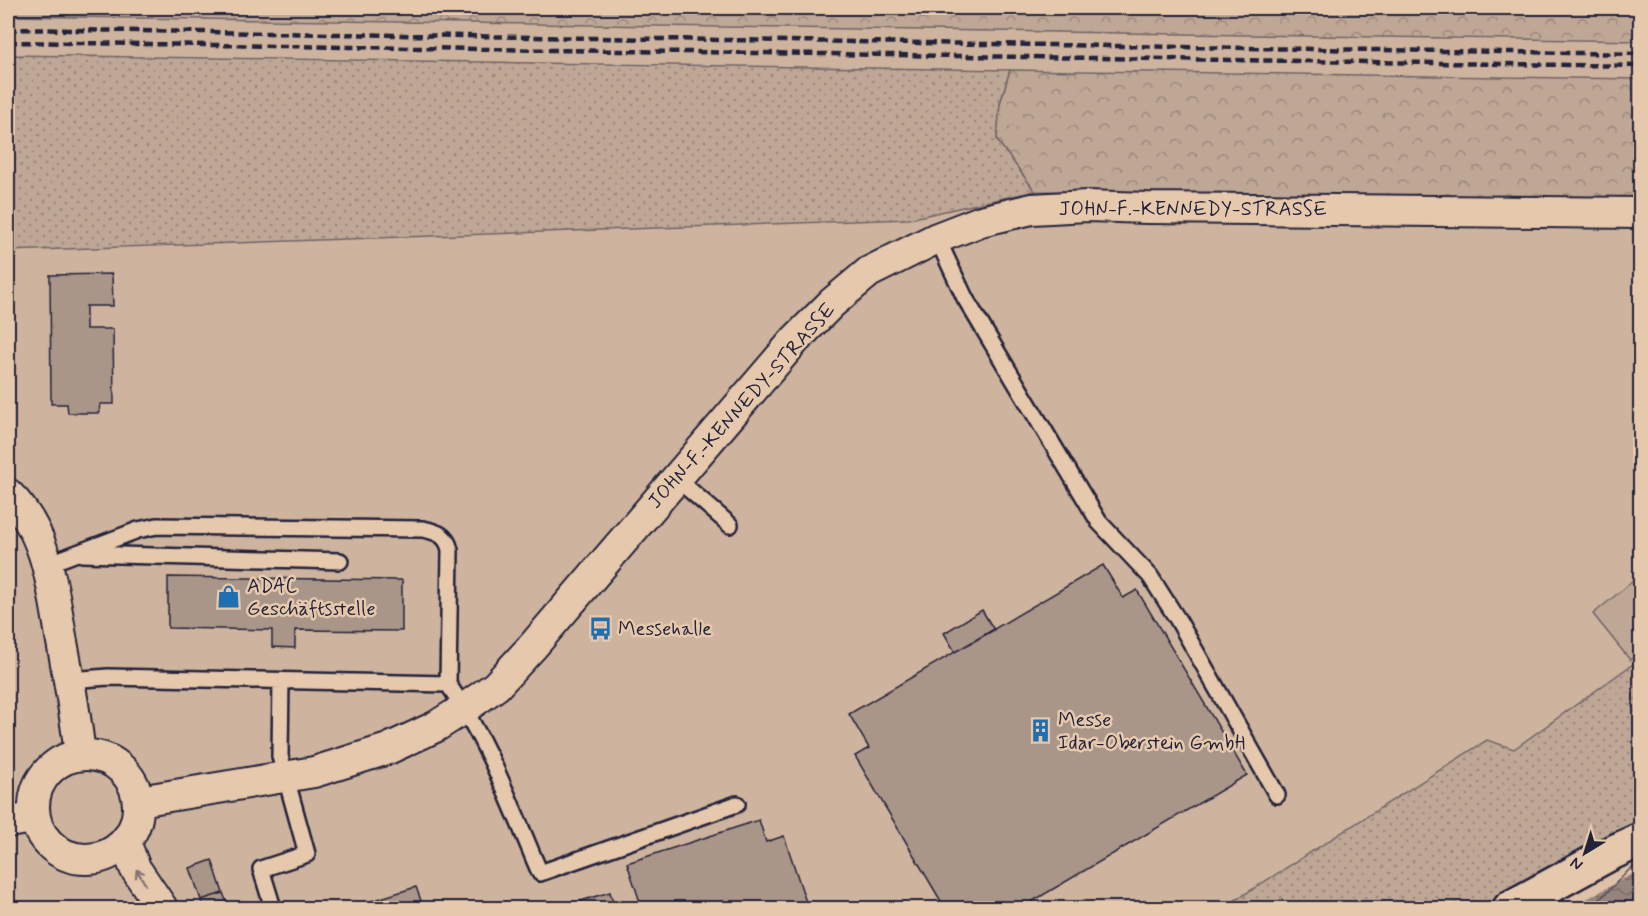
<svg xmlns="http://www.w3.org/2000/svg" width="1648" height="916" font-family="Mynerve,sans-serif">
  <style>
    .built { fill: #ceb49e }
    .grass { fill: url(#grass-dots); stroke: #706468; stroke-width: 1.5 }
    .forest { fill: url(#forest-crowns); stroke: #706468; stroke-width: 1.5 }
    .park { fill: #bfa796; stroke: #706468; stroke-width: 1.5 }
    .water { fill: url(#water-waves); stroke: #685d63; stroke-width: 1.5 }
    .pier { fill: #dec1a7 }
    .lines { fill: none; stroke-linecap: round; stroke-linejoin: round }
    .shore { stroke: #504956; stroke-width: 1.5 }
    .building { fill: #aa9589; stroke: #22223b; stroke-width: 1.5 }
    .lane-casing { stroke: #22223b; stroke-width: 20 }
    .street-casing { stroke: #22223b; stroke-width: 34 }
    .primary-casing { stroke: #22223b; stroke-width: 38 }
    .lane { stroke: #e6c8ac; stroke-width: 15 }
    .street { stroke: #e6c8ac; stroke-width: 30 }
    .primary { stroke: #e6c8ac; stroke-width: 33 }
    .rail { stroke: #22223b; stroke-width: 4.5; stroke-dasharray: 9 4.5; stroke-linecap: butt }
    .oneway { stroke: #847574 }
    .labels { text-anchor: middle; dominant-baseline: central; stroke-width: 5; stroke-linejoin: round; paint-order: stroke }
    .street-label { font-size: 20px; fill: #22223b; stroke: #e6c8ac }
    .poi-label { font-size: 20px; fill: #22223b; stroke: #e6c8ac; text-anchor: start }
  </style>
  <defs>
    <pattern id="grass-dots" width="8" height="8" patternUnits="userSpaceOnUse" patternTransform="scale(1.5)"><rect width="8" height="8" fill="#bfa796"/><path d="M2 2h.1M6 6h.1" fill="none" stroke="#9b887c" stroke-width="1.8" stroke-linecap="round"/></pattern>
    <pattern id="forest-crowns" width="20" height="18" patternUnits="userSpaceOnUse" patternTransform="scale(1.5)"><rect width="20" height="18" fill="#bfa796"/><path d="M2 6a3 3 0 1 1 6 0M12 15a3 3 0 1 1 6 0" fill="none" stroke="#9b887c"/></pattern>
    <pattern id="water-waves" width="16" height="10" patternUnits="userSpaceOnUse" patternTransform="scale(1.5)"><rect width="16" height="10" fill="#96847e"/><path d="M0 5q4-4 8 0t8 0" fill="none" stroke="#7a6c68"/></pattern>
  </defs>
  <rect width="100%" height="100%" fill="#dec1a7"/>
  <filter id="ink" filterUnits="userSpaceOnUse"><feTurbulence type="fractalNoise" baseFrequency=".0167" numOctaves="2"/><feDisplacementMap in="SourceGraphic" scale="12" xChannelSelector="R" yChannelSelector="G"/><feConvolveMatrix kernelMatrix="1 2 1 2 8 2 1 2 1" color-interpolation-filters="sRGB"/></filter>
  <g filter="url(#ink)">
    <path class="built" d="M8,16L1640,41V79L8,55Z
      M1035,191L1640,200V659L1514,749L1487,740L1223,908H8V251L909,219Z"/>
    <path class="grass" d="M8,55L1010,70L1000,104L997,140L1035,191L909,219L8,251Z
      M1640,659V833L1559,908H1223L1487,740L1514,749Z"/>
    <path class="forest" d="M8,8H1640V41L8,16Z
      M1010,70L1640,79V200L1035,191L997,140L1000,104Z"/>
    <path class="park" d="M1640,575V652L1630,660L1593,614Z"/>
    <path class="water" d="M1640,833V908H1559Z"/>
    <path class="pier" d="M1640,830V870L1570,908H1556L1612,851Z"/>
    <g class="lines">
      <path class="shore" d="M1591,908L1629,870L1640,861"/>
    </g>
    <path class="building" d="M112,274L113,306H86V329H113L114,404H100L99,413H68L67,404H51L50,275Z
      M1103,565L1123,598L1137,590L1247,775L1021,908H945L855,756L869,748L849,714Z
      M168,577L402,580V631L295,630V648L272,647V630L168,628Z
      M982,610L994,630L955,652L944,633Z
      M759,820L766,842L784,836L808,908H642L627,863Z
      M212,860L223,893L201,900L190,868Z
      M416,887L423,906L434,904L423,908H349Z
      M610,892L615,908H558Z
      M223,893L229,908H204L201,900Z"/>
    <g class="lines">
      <defs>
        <path id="lane" d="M937,238L965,298L1099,522L1150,576L1178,620L1277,795
          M676,478L730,525
          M82,554L340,561
          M48,564L138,530L157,526L423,529C437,532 447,535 450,550L448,684
          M70,680L108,677L448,684C488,741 513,810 540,873L737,804
          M273,908L261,869L307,854L280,756L281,681"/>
        <path id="street" d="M8,494C48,532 53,591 62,642C69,679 76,717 80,755
          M34 807a52 52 0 1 1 104 0a52 52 0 1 1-104 0Z
          M139,801L314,772L388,749L435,727L465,708L496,686L533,646L795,340L832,303L869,272L937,238L981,221L1032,209L1087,206L1147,208L1640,213
          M8,822L34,818
          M125,842L135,868L162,908"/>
        <path id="primary" d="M1510,908L1609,854L1640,840"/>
      </defs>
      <use href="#lane" class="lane-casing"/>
      <use href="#street" class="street-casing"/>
      <use href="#primary" class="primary-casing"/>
      <use href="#lane" class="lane"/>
      <use href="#street" class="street"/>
      <use href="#primary" class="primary"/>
      <path class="rail" d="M8,29L1640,54
        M8,42L1640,66"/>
    </g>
    <defs><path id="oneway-shaft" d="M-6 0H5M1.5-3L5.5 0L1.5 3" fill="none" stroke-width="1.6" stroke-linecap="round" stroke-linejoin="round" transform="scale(1.5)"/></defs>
    <use class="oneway" href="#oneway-shaft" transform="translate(141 877) rotate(-121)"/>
  </g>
  <defs>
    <symbol id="shop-bare" viewBox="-9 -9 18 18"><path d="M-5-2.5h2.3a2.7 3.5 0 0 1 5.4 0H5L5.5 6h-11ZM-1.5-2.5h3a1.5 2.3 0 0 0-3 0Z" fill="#1f6fb2" stroke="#e6c8ac" stroke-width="2.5" paint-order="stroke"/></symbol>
    <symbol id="bus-bare" viewBox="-9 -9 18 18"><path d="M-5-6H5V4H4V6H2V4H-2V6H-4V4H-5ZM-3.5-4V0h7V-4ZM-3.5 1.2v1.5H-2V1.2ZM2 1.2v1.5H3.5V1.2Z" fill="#1f6fb2" stroke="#e6c8ac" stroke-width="2.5" paint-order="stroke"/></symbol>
    <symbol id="building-bare" viewBox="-9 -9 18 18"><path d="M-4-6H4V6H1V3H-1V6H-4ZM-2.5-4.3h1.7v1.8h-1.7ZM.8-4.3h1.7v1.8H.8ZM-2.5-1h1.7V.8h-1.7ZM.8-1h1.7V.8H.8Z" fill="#1f6fb2" stroke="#e6c8ac" stroke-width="2.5" paint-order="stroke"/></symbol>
  </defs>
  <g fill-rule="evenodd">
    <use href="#shop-bare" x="212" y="580" width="33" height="33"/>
    <use href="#bus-bare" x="584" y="612" width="33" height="33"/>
    <use href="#building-bare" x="1024" y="714" width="33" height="33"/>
  </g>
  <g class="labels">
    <g class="street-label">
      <text x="1193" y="209">JOHN-F.-KENNEDY-STRASSE</text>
      <text transform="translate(742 406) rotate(-48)">JOHN-F.-KENNEDY-STRASSE</text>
    </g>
    <g class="poi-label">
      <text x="247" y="586">ADAC<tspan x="247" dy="23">Geschäftsstelle</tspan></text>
      <text x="618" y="629">Messehalle</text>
      <text x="1058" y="720">Messe<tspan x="1058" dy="23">Idar-Oberstein GmbH</tspan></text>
    </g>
  </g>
  <rect width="1648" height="916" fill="none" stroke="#e6c8ac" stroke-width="30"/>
  <rect x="15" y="15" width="1618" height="886" fill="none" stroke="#22223b" stroke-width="2" filter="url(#ink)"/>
  <g transform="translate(1585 853) rotate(218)" stroke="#e6c8ac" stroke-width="4.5" paint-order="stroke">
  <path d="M0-4.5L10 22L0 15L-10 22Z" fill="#22223b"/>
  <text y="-9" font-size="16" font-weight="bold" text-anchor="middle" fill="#22223b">N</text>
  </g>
</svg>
